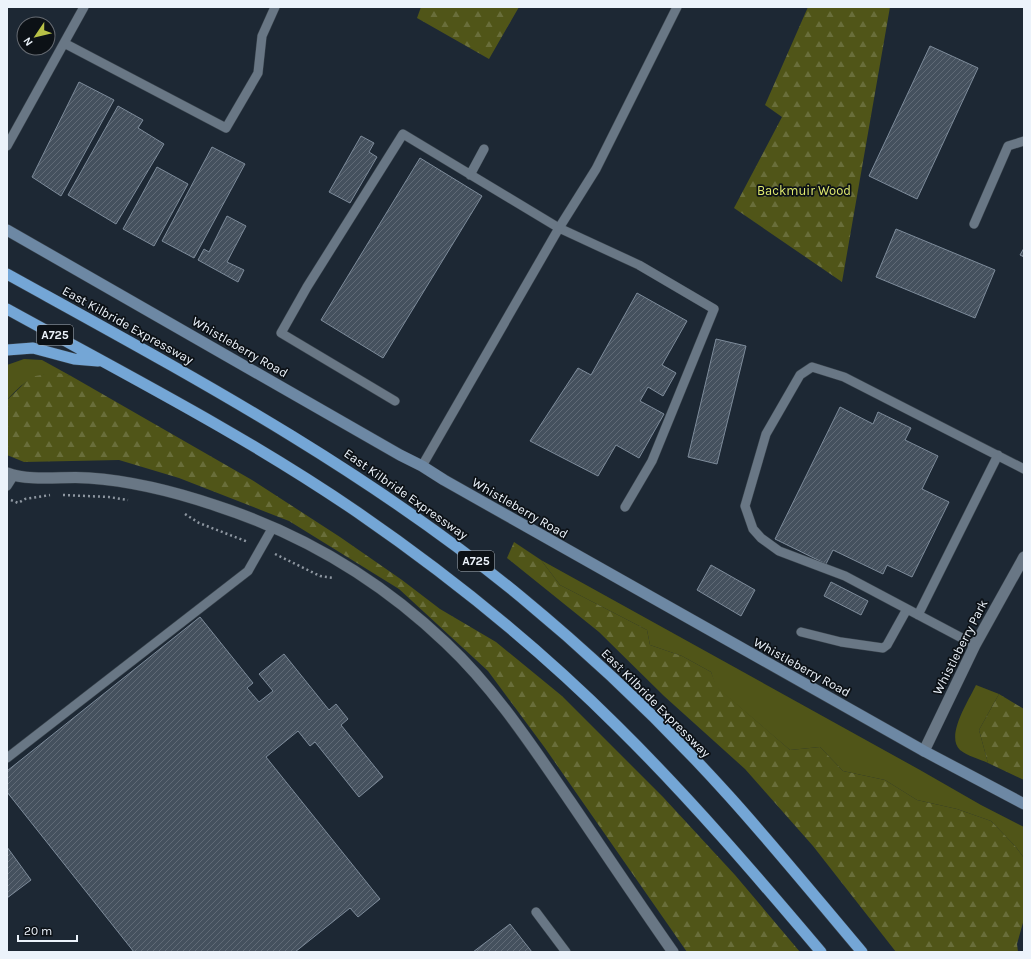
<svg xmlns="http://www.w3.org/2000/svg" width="1031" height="959" font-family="Karla,sans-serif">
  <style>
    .grass { fill: #505518 }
    .forest { fill: url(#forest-firs) }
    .building { fill: url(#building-hatch); stroke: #7e8c9b }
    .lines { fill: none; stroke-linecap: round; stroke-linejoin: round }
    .service-casing { stroke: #39434c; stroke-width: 10 }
    .minor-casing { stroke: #39434c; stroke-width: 12 }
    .tertiary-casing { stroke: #39434c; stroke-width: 12 }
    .secondary-casing { stroke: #39434c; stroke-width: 12 }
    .trunk-casing { stroke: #39434c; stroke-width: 12 }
    .path { stroke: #8d96a0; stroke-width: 2.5; stroke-dasharray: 2 3; stroke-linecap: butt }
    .service { stroke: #697785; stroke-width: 9 }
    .minor { stroke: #697785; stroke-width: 11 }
    .tertiary { stroke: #697785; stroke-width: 11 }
    .secondary { stroke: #6d88a4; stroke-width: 11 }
    .trunk { stroke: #74a6d6; stroke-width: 11 }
    .labels { text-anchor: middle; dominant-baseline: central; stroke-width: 3.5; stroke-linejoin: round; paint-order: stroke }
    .shield { fill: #0c1116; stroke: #a9afb6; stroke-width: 1 }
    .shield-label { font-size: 12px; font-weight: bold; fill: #ecf3fb }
    .park-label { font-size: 13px; fill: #dfe96e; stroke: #0c1116 }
    .street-label { font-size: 13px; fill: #ecf3fb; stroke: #0c1116 }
  </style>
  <defs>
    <pattern id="forest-firs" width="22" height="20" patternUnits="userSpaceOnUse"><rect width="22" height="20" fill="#505518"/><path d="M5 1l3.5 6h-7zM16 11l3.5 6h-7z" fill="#696e3a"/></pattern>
    <pattern id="building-hatch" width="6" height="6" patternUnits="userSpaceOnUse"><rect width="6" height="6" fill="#45515e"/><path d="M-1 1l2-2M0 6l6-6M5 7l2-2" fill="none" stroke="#606a76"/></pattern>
  </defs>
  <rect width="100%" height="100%" fill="#1d2834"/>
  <path class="grass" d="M24,359L42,360L71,376C39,370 28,377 7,400V365Z
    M541,560L920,770L981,805L1024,827V858L1015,846L991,821L957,809L917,800L885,780L843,771L820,747L790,750L716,687L711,672L682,656L650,645L647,630L560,585Z
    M976,685L999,694L979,730L988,763C980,759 967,756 960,750C945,736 969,700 976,685Z"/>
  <path class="forest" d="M421,7H519L489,59L417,18Z
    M808,7H890L842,282L734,208L782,117L765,105Z
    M54,372L71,376L252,480L340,537L402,580L440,609L496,642L562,696L663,797L735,875L800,952H687L545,748L488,671L399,589L289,521L179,478L119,460L24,462L7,455V400L31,377Z
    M514,542L541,560L560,585L647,630L650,645L682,656L711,672L717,687L790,750L820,747L843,771L885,780L917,800L957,809L991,821L1015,846L1024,858V919L1017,944L1018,952H896L813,846L745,769L664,696L599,632L507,558Z
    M999,694L1024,709V780L988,763L979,730Z"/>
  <path class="building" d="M930,46L978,68L917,199L869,176Z
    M79,82L114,100L61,196L32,177Z
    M118,106L143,120L138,128L164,144L116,224L68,195Z
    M361,136L374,143L369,152L377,157L350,203L329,192Z
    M212,147L245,164L194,258L162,241Z
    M420,158L482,196L383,358L321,320Z
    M157,167L188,184L154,246L123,229Z
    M227,216L246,226L227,262L244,270L238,282L198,260L204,249L209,252Z
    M896,229L995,270L975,318L876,277Z
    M1024,248V257L1020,255Z
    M637,293L687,321L662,365L676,373L663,396L648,387L640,401L664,414L639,458L616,445L598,476L530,441L578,368L591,375Z
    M716,339L746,346L717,464L688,457Z
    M840,407L873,424L878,412L911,428L905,440L938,456L922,489L949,502L912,577L887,565L883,574L833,550L826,564L775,539Z
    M711,565L755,590L741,616L697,590Z
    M831,582L868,601L861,615L824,596Z
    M200,617L253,683L247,688L259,702L273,691L259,674L284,654L329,710L336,704L348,719L341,725L383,777L359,797L315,742L310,746L298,731L266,757L380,899L358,917L350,908L295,952H134L7,792V771Z
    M7,847L31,880L7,898Z
    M510,924L532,952H473Z"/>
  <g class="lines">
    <defs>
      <path id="service" d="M64,43L84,7
        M7,146L64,43L226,128L258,73L262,36L275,7
        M470,175L484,149
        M974,224L1008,146L1024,141
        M395,401L281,333L307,287L403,134L559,228L422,466
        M7,486L14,475
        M625,507L652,461L714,309L639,265L559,228L596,169L677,7
        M918,615L998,455
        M801,632L841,642L883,648L887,645L907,609
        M975,645L845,576L779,551L761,538L753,529L745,506L766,434L800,375L812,367L844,377L1024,469
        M7,758L248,571L273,527
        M536,912L566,952"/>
      <path id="minor" d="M924,751L975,645L1024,557"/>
      <path id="tertiary" d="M7,473C32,482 63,476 89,478C132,481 176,492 217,506C303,534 381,581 446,643C495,689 532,746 570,801C604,851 638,902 673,952"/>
      <path id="secondary" d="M7,230L400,455L422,466L444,480L924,751L1024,804"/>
      <path id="trunk" d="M7,274C186,373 363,467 521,597C595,658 665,725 729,796C775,847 818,900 862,952
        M7,309C125,374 246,436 357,512C447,574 539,648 617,726C689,797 755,874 821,952
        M7,350L33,348L74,359L98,361"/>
    </defs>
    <use href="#service" class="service-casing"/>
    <use href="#minor" class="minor-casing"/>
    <use href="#tertiary" class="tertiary-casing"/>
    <use href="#secondary" class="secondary-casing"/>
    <use href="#trunk" class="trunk-casing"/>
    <path class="path" d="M63,495L109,497L128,500
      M11,500L18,503L25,499L50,495
      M185,514L199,523L248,542
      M275,554L320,576L334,578"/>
    <use href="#service" class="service"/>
    <use href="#minor" class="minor"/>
    <use href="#tertiary" class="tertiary"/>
    <use href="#secondary" class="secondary"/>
    <use href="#trunk" class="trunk"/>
  </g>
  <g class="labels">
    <g class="shield">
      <rect x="37" y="325" width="36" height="20" rx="3"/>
      <rect x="458" y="551" width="36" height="20" rx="3"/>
    </g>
    <g class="shield-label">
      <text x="55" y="335">A725</text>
      <text x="476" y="561">A725</text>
    </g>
    <g class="park-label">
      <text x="804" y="190">Backmuir Wood</text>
    </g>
    <g class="street-label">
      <text transform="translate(128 325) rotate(29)">East Kilbride Expressway</text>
      <text transform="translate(240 347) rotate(30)">Whistleberry Road</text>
      <text transform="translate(406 494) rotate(35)">East Kilbride Expressway</text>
      <text transform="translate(520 508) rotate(30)">Whistleberry Road</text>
      <text transform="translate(960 647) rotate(-63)">Whistleberry Park</text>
      <text transform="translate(802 667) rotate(29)">Whistleberry Road</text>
      <text transform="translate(656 703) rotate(45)">East Kilbride Expressway</text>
    </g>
  </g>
  <rect width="1031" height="959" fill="none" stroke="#ecf3fb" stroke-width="16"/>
  <g transform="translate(36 36) rotate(235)"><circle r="19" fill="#0c1116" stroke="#666b72"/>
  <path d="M0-3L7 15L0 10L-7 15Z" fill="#b8c147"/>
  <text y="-6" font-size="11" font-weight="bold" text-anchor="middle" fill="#ecf3fb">N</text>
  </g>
  <path d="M18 935v6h59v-6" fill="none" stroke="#ecf3fb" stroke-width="2"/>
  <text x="24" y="935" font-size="12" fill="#ecf3fb" stroke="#0c1116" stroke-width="3" paint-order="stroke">20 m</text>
</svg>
